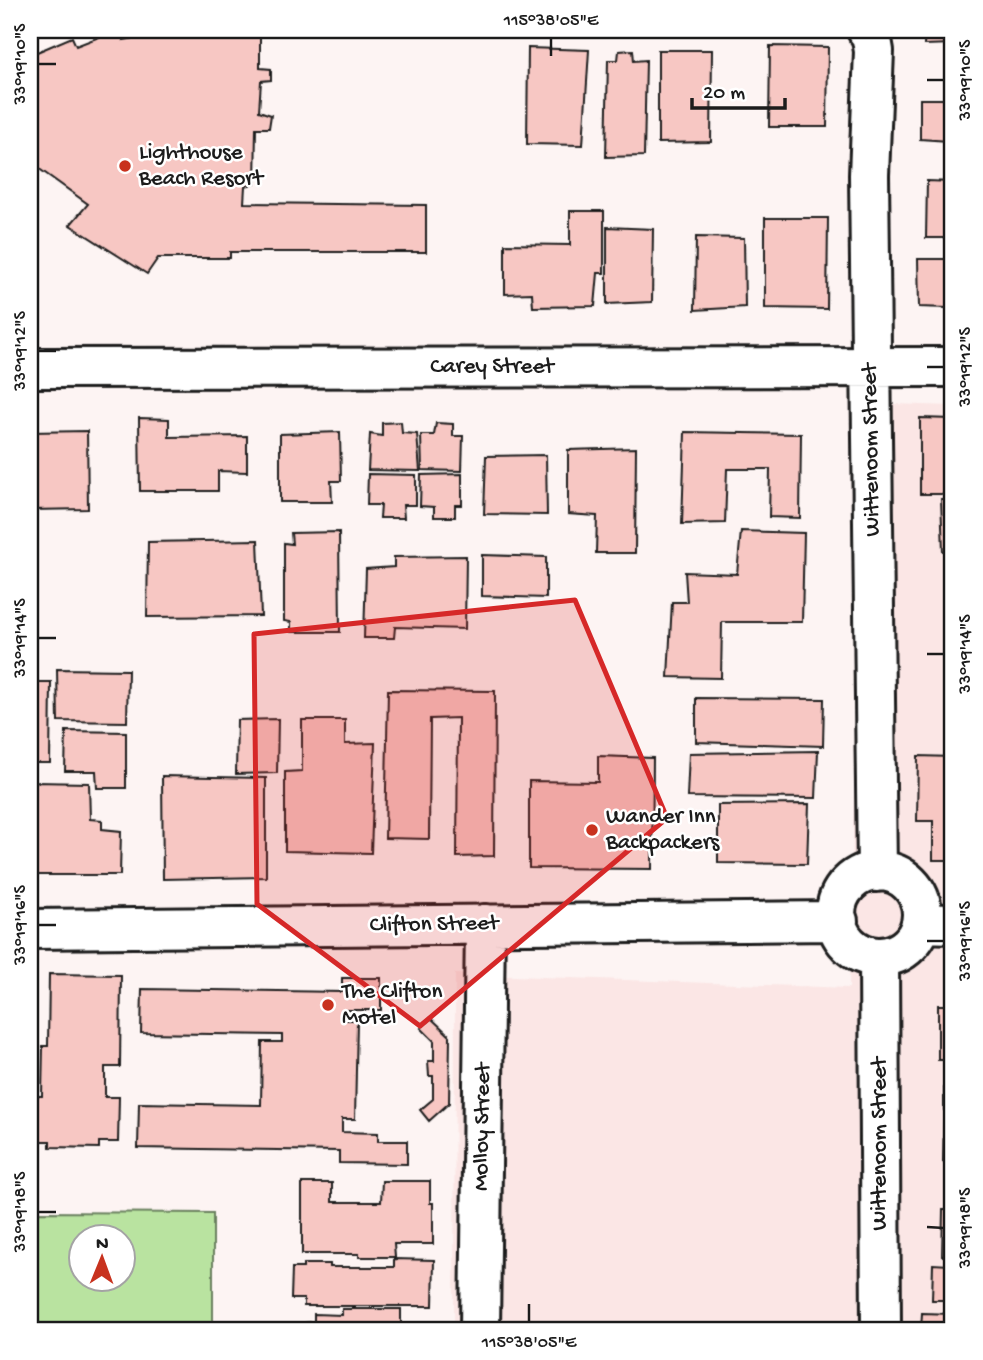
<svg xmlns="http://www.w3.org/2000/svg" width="983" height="1360" font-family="'Gochi Hand',sans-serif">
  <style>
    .built { fill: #fbe6e5 }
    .green { fill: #b9e3a0; stroke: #6a805e; stroke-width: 2; fill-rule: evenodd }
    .building { fill: #f7c7c3; stroke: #1c1c1c; stroke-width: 2 }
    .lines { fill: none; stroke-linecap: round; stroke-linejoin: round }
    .minor-casing { stroke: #1c1c1c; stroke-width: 44 }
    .minor { stroke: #fff; stroke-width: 38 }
    .marked { fill: #d62828; fill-opacity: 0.2; stroke: #d62828; stroke-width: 5; stroke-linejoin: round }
    .ticks { fill: none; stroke: #1c1c1c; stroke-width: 2.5 }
    .poi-dot { fill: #c8321e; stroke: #fff; stroke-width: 2.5 }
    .labels { text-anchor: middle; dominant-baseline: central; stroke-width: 5; stroke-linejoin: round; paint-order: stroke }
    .poi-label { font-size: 23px; fill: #1c1c1c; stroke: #fff; text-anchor: start }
    .street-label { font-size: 23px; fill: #1c1c1c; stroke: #fff }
    .neatline { fill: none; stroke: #1c1c1c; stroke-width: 2.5 }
    .ticks-label { font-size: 18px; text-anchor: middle; fill: #1c1c1c }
  </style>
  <rect width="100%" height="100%" fill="#fdf4f3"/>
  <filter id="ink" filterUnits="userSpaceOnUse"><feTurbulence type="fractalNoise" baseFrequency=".0143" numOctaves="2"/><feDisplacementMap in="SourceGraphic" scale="14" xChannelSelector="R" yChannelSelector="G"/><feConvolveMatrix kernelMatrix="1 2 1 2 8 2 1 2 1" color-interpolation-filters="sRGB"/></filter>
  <g filter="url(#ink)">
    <path class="built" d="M864,403L953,406V1330H454L455,974L849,988Z"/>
    <path class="green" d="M30,1212L213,1213V1330H30ZM80,1238H122V1280H80Z"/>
    <path class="building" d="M117,30H120L123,40L182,30H260V68L271,69V80L261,81L259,111L271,115L269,128H256L255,184L245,186L244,203L426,205V252H230V258H158L147,274L70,225L88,204L38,168L30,176V55L72,37L76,46Z
      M925,30H953V44L924,45Z
      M770,46L828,47L827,127H769Z
      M528,48L589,50L583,145L527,144Z
      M633,50L634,61L646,60L644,156L606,157L608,60H618L619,51Z
      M658,50H712L711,142L658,143Z
      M920,99H953V148L949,141L920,139Z
      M927,181L953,182V238H926Z
      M570,211H604V273H598L595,306L533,307L532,293L505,294V244L570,245Z
      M765,218H828L827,309L765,308Z
      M607,227L653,229L652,302L607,304Z
      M696,237L744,238L745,307L695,310Z
      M918,259H953V317H947V308L919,307Z
      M139,418L169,419V437L247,436V472L218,471V491H140Z
      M920,418L953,419V494H920Z
      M401,422L402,433L417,434L420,471L368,470L370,434L382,436V423Z
      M436,423L453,424V436H463L462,471L422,470L421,435H434Z
      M87,431L88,509L30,510V432Z
      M340,432L341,481H331L332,502H280V434Z
      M685,432L801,434L800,518L769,517L770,469H727L725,523L682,524Z
      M636,448L635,553H596L597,516L568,514V450Z
      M546,455L547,515L484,514L486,456Z
      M368,474L416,475V505H403L404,518H380L381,505H367Z
      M462,474V505H455V517H434V507L420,506L421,475Z
      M941,499H953V551H943Z
      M741,531L804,533L802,622H722L721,678L668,677L672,602H687L685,572L737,574Z
      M339,532L340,632H291V622L284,621V543L292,544L291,533Z
      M258,540L261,616L147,617L148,542Z
      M482,555L546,557V598L482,596Z
      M466,556L465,629L395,627L394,638H364L366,569L394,567V557Z
      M57,669L128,670L127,722L58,721Z
      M30,682H51L50,763H30Z
      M388,690L495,691L494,856L457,857L458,718L430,719L429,839L385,838Z
      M696,698L824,699L823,746L696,742Z
      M278,719L277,773L236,774L237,720Z
      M302,720H345V744L375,743L371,853L285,851V772L302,771Z
      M66,731L126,732V788H97L96,771H65Z
      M818,751L816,798L687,797L689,753Z
      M598,756L653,758L652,869L529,868V781L598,782Z
      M918,756L953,757V860H933V821H917Z
      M162,776L266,778V877L163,879Z
      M34,782L89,783L90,819L102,820V829L121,831L120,875H30V809H33Z
      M809,804L807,864L718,863V805Z
      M49,974L121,975L120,1067H105V1097H119L118,1142H99V1148L50,1147V1141H30V1096H42L43,1046H48Z
      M342,978H381V1010H345V1020H357L355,1119H342V1132L378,1133V1141H407V1164L339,1163V1151L138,1148L139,1103L261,1105L262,1042H282V1035L141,1033L142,989L342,992Z
      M938,1005H953V1073H947V1060H938Z
      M431,1018L450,1036L449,1103L429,1121L420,1110L433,1099V1076H429L428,1061H434V1041L421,1028Z
      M944,1079H953V1110H944Z
      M944,1118L953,1119V1162H943Z
      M382,1181H430V1203H433V1244H394L395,1257H359V1254H302V1183H332V1202H381Z
      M943,1210H953V1256H942Z
      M394,1259L434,1260L433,1306H304V1299H291L292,1268H303V1264H330V1267H394Z
      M949,1261H953V1300H932L933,1264L949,1265Z
      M342,1309H401V1330H304L305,1323L314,1322V1314L342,1315Z
      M922,1313L953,1314V1330H921Z"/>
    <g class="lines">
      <defs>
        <path id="minor" d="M867,30L871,34L874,51L869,175L877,872
          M30,368L953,367
          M836 914a43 43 0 1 1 86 0a43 43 0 1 1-86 0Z
          M922,923L953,924
          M30,929L838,921
          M879,957L881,1330
          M480,1330L485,924"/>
      </defs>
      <use href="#minor" class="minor-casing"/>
      <use href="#minor" class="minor"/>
    </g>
  </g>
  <path class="marked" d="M575,600L667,818L420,1026L257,904L254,634Z"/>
  <path class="ticks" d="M551,56V38M38,64H56M927,80H944M38,351H56M927,367H944M38,638H56M927,654H944M38,925H56M927,941H944M38,1212H56M927,1227L944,1228M529,1322V1304"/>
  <g class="poi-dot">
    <circle cx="125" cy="166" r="7"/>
    <circle cx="592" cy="830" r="7"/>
    <circle cx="328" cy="1005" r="7"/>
  </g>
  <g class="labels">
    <g class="poi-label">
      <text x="139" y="153">Lighthouse<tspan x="139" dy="26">Beach Resort</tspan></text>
      <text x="606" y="817">Wander Inn<tspan x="606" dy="26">Backpackers</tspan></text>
      <text x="342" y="992">The Clifton<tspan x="342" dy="26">Motel</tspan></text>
    </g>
    <g class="street-label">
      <text x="492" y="367">Carey Street</text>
      <text transform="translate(872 450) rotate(-91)">Wittenoom Street</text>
      <text transform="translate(434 925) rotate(-1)">Clifton Street</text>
      <text transform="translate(483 1127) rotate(-89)">Molloy Street</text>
      <text transform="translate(880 1144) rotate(-90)">Wittenoom Street</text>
    </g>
  </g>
  <rect width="983" height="1360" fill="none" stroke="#fff" stroke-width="77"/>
  <g transform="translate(102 1258) rotate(1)"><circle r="33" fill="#ffffff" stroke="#a4a4a4" stroke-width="2"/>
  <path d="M0-5L12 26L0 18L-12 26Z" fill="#c8321e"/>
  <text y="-10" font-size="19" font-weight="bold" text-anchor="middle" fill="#1c1c1c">N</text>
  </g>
  <path d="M692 98v10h93v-10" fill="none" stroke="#1c1c1c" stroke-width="3.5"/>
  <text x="703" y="98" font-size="21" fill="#1c1c1c" stroke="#ffffff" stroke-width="5" paint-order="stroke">20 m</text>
  <rect x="38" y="38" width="906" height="1284" class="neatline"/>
  <g class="ticks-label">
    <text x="551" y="25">115°38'05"E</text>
    <text transform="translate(19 64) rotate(-90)" y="6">33°19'10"S</text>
    <text transform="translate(964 80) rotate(-90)" y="6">33°19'10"S</text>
    <text transform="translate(19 351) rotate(-90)" y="6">33°19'12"S</text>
    <text transform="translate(964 367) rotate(-90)" y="6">33°19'12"S</text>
    <text transform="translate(19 638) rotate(-90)" y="6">33°19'14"S</text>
    <text transform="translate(964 654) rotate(-90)" y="6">33°19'14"S</text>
    <text transform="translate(19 925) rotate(-90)" y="6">33°19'16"S</text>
    <text transform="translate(964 941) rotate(-90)" y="6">33°19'16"S</text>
    <text transform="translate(19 1212) rotate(-90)" y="6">33°19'18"S</text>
    <text transform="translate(964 1228) rotate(-90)" y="6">33°19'18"S</text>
    <text x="529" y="1347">115°38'05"E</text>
  </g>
</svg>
